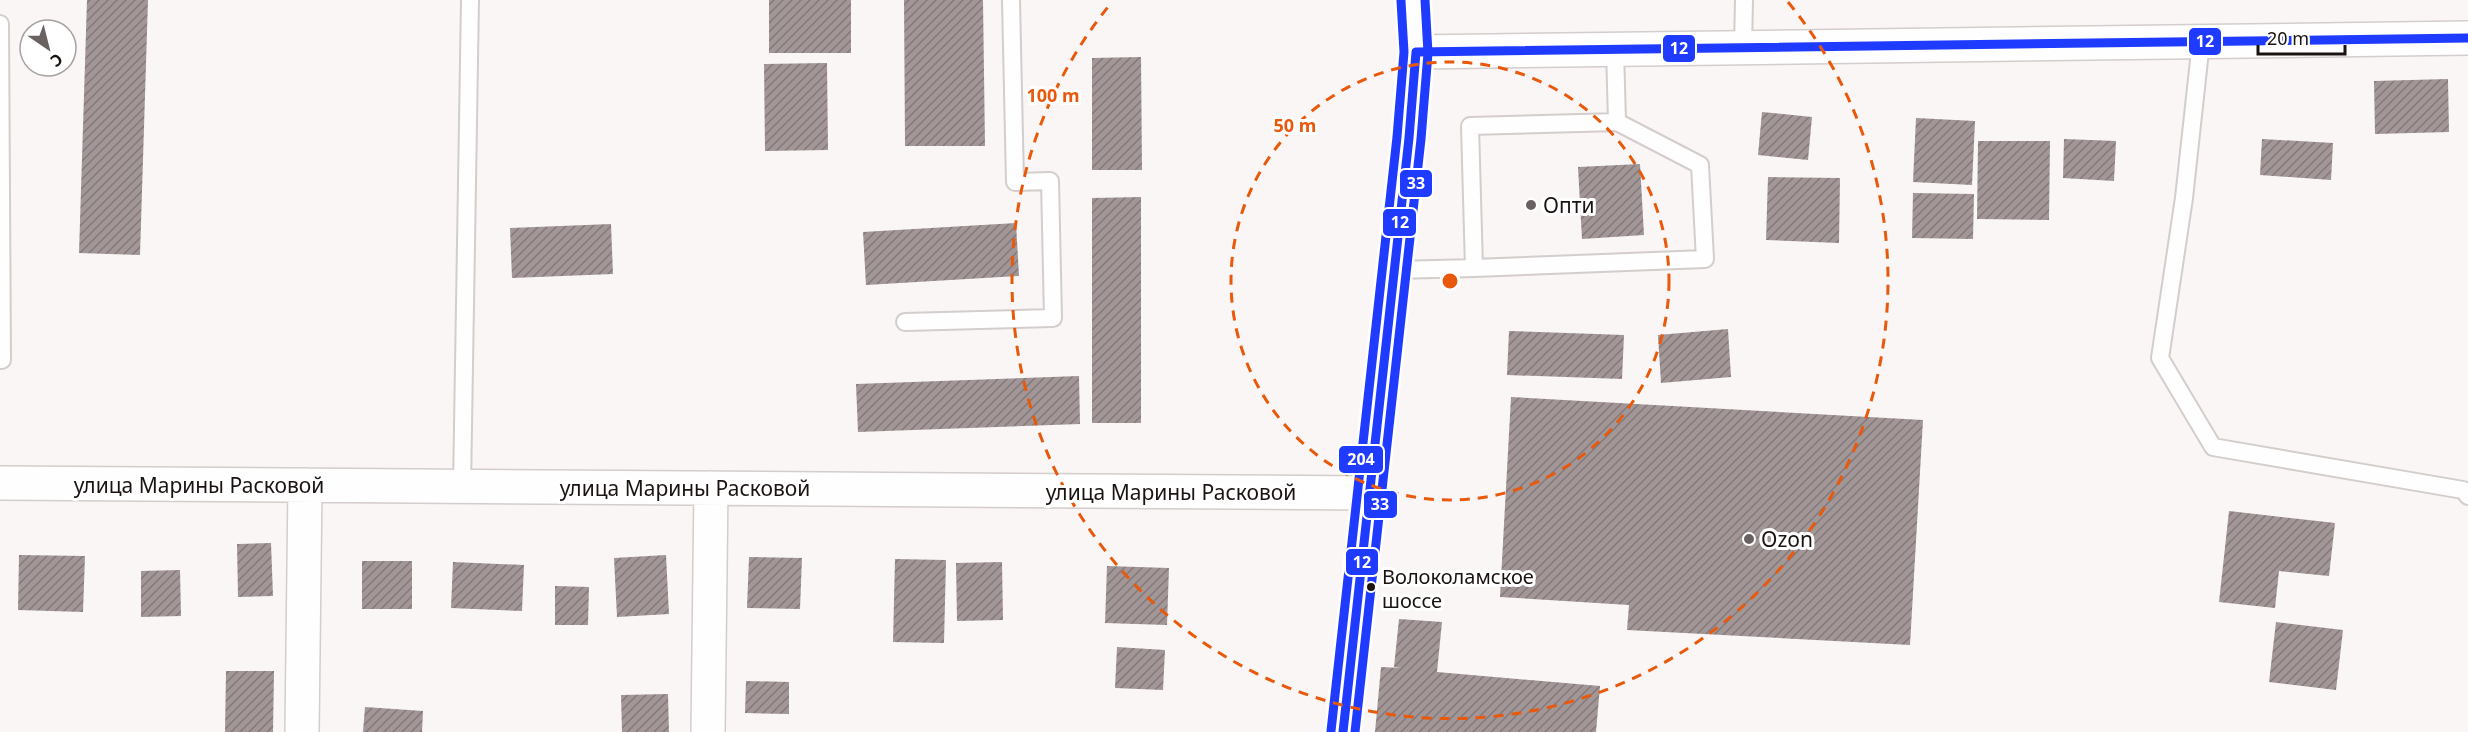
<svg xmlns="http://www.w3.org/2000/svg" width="2468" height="732" font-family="'Noto Sans',sans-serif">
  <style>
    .building { fill: url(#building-hatch) }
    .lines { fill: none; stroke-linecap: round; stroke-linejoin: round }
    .lane-casing { stroke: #d3cdcb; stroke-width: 20 }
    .street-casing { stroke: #d3cdcb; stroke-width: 36 }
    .secondary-casing { stroke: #d3cdcb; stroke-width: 36 }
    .lane { stroke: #fefefe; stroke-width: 16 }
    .street { stroke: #fefefe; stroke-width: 33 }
    .secondary { stroke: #fefefe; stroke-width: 33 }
    .bus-1-casing { stroke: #fff; stroke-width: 14 }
    .bus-2-casing { stroke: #fff; stroke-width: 14 }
    .bus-3-casing { stroke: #fff; stroke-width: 14 }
    .bus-1 { stroke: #1f3bff; stroke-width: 9 }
    .bus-2 { stroke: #1f3bff; stroke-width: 9 }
    .bus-3 { stroke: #1f3bff; stroke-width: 9 }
    .ring { fill: none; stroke: #e8590c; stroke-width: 3; stroke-dasharray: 10 8 }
    .poi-dot { fill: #696261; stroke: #fff; stroke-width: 2 }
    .bus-dot { fill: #1b1311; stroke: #fff; stroke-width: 2 }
    .labels { text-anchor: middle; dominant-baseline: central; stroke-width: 6; stroke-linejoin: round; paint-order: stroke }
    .bus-label { font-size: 20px; fill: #1b1311; stroke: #fff; text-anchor: start }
    .poi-label { font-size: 21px; fill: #1b1311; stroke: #fff; text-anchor: start }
    .street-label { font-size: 21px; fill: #1b1311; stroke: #fff }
    .centre { fill: #e8590c; stroke: #fff; stroke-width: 3 }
    .ring-label { font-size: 18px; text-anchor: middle; font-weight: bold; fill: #e8590c; stroke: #fff; stroke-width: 6; stroke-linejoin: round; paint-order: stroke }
    .line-badge { stroke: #fff; stroke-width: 2 }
    .badge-label { font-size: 16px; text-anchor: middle; font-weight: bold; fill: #fff }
  </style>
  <defs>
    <pattern id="building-hatch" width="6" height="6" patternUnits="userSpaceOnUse" patternTransform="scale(1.5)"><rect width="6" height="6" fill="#a29697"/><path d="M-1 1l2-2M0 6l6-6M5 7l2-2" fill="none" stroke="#83797a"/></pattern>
  </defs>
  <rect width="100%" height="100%" fill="#fbf6f6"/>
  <path class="building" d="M87,0H148L140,255L79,253Z
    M769,0H851V53H769Z
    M904,0H983L985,146H905Z
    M1141,57L1142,170H1092V58Z
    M827,63L828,150L765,151L764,64Z
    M2448,79L2449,132L2375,134L2374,81Z
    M1762,112L1812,117L1808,160L1758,155Z
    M1916,118L1975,121L1972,185L1913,182Z
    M2064,139L2116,141L2114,181L2063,178Z
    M2262,139L2333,143L2331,180L2260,175Z
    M1978,141H2050L2049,220L1977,219Z
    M1640,164L1644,235L1582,239L1578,167Z
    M1768,177L1840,178L1839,243L1766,240Z
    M1913,193L1974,194L1973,239L1912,238Z
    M1141,197V423H1092V198Z
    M1016,223L1019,276L866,285L863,232Z
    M611,224L613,274L512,278L510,228Z
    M1728,329L1731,377L1661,383L1658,335Z
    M1509,331L1624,335L1622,379L1507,375Z
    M1079,376L1080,424L858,432L856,384Z
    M1511,397L1923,420L1910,645L1627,630L1629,605L1500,597Z
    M2229,511L2335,523L2329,576L2279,571L2275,608L2219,602Z
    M271,543L273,596L238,597L237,544Z
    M19,555L85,556L83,612L18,610Z
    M666,555L669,614L617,617L614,558Z
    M749,557L802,558L800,609L747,608Z
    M895,559L946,560L944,643L893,642Z
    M362,561H412V609H362Z
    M453,562L524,565L522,611L451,608Z
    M1002,562L1003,620L957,621L956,563Z
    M1107,566L1169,568L1167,625L1105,623Z
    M180,570L181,616L141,617V571Z
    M555,586L589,587L588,625H555Z
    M1399,619L1442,622L1437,672L1600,686L1596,732H1375L1381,667L1401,668L1394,667Z
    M2276,622L2343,630L2336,690L2269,682Z
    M1117,647L1165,650L1163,690L1115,688Z
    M226,671H274L273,732H225Z
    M746,681L789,682V714L745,713Z
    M668,694L669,732H622L621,695Z
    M365,707L423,711L422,732H363Z"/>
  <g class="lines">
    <defs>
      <path id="lane" d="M0,24L2,360
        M2201,42L2184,198L2160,358L2213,447L2463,490L2468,496
        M1743,48L1744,0
        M1474,268L1705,259L1700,165L1617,122
        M1395,270L1474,268L1470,126L1617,122L1615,49
        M905,322L1053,318L1050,181L1015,182L1011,0
        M462,487L470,0"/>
      <path id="street" d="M0,483L1369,493
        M302,732L305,485
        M708,732L711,488"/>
      <path id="secondary" d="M1416,52L2468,38
        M1343,732L1409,138L1416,52L1413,0"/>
    </defs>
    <use href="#lane" class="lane-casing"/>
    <use href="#street" class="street-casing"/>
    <use href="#secondary" class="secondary-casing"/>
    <use href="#lane" class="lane"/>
    <use href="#street" class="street"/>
    <use href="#secondary" class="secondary"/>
    <defs>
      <path id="bus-1" d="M1416,52L2468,38
        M1343,732L1409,138L1416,52"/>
      <path id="bus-2" d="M1355,732L1421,139L1428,53L1425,0"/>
      <path id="bus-3" d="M1331,731L1397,137L1404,52L1401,1"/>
    </defs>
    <use href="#bus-1" class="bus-1-casing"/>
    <use href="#bus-2" class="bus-2-casing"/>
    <use href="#bus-3" class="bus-3-casing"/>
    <use href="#bus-1" class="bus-1"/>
    <use href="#bus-2" class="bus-2"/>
    <use href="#bus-3" class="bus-3"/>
  </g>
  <g class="ring">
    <circle cx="1450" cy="281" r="219"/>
    <path d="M1788 2A438 438 0 1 1 1112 2"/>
  </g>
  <g class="poi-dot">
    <circle cx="1531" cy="205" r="6"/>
    <circle cx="1749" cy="539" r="6"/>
  </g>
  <circle class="bus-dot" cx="1371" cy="587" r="5"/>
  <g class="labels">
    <g class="bus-label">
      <text x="1382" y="576">Волоколамское<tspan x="1382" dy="24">шоссе</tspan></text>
    </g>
    <g class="poi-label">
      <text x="1543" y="205">Опти</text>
      <text x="1761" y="539">Ozon</text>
    </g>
    <g class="street-label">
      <text x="199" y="485">улица Марины Расковой</text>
      <text x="685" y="488">улица Марины Расковой</text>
      <text x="1171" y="492">улица Марины Расковой</text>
    </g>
  </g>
  <circle cx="1450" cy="281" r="9" class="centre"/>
  <g class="ring-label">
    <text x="1053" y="102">100 m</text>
    <text x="1295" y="132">50 m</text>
  </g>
  <g class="line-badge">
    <rect x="2188" y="27" width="34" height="29" rx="6" fill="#1f3bff"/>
    <rect x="1662" y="34" width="34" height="29" rx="6" fill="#1f3bff"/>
    <rect x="1399" y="169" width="34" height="29" rx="6" fill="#1f3bff"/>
    <rect x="1382" y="208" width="35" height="29" rx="6" fill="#1f3bff"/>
    <rect x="1338" y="445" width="46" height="29" rx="6" fill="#1f3bff"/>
    <rect x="1363" y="490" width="35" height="29" rx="6" fill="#1f3bff"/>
    <rect x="1345" y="548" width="34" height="28" rx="6" fill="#1f3bff"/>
  </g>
  <g class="badge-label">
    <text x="2205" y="47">12</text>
    <text x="1679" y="54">12</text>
    <text x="1416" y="189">33</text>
    <text x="1400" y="228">12</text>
    <text x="1361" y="465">204</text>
    <text x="1380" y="510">33</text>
    <text x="1362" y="568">12</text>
  </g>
  <g transform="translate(48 48) rotate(145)"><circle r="28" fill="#ffffff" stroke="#a4a1a0" stroke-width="1.5"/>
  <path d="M0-4.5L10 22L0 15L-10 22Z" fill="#696261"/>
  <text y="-9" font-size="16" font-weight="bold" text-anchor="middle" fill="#1b1311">С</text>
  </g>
  <path d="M2258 45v9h87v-9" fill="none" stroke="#1b1311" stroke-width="3"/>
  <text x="2267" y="45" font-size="18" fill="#1b1311" stroke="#ffffff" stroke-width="4.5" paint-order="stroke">20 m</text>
</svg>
